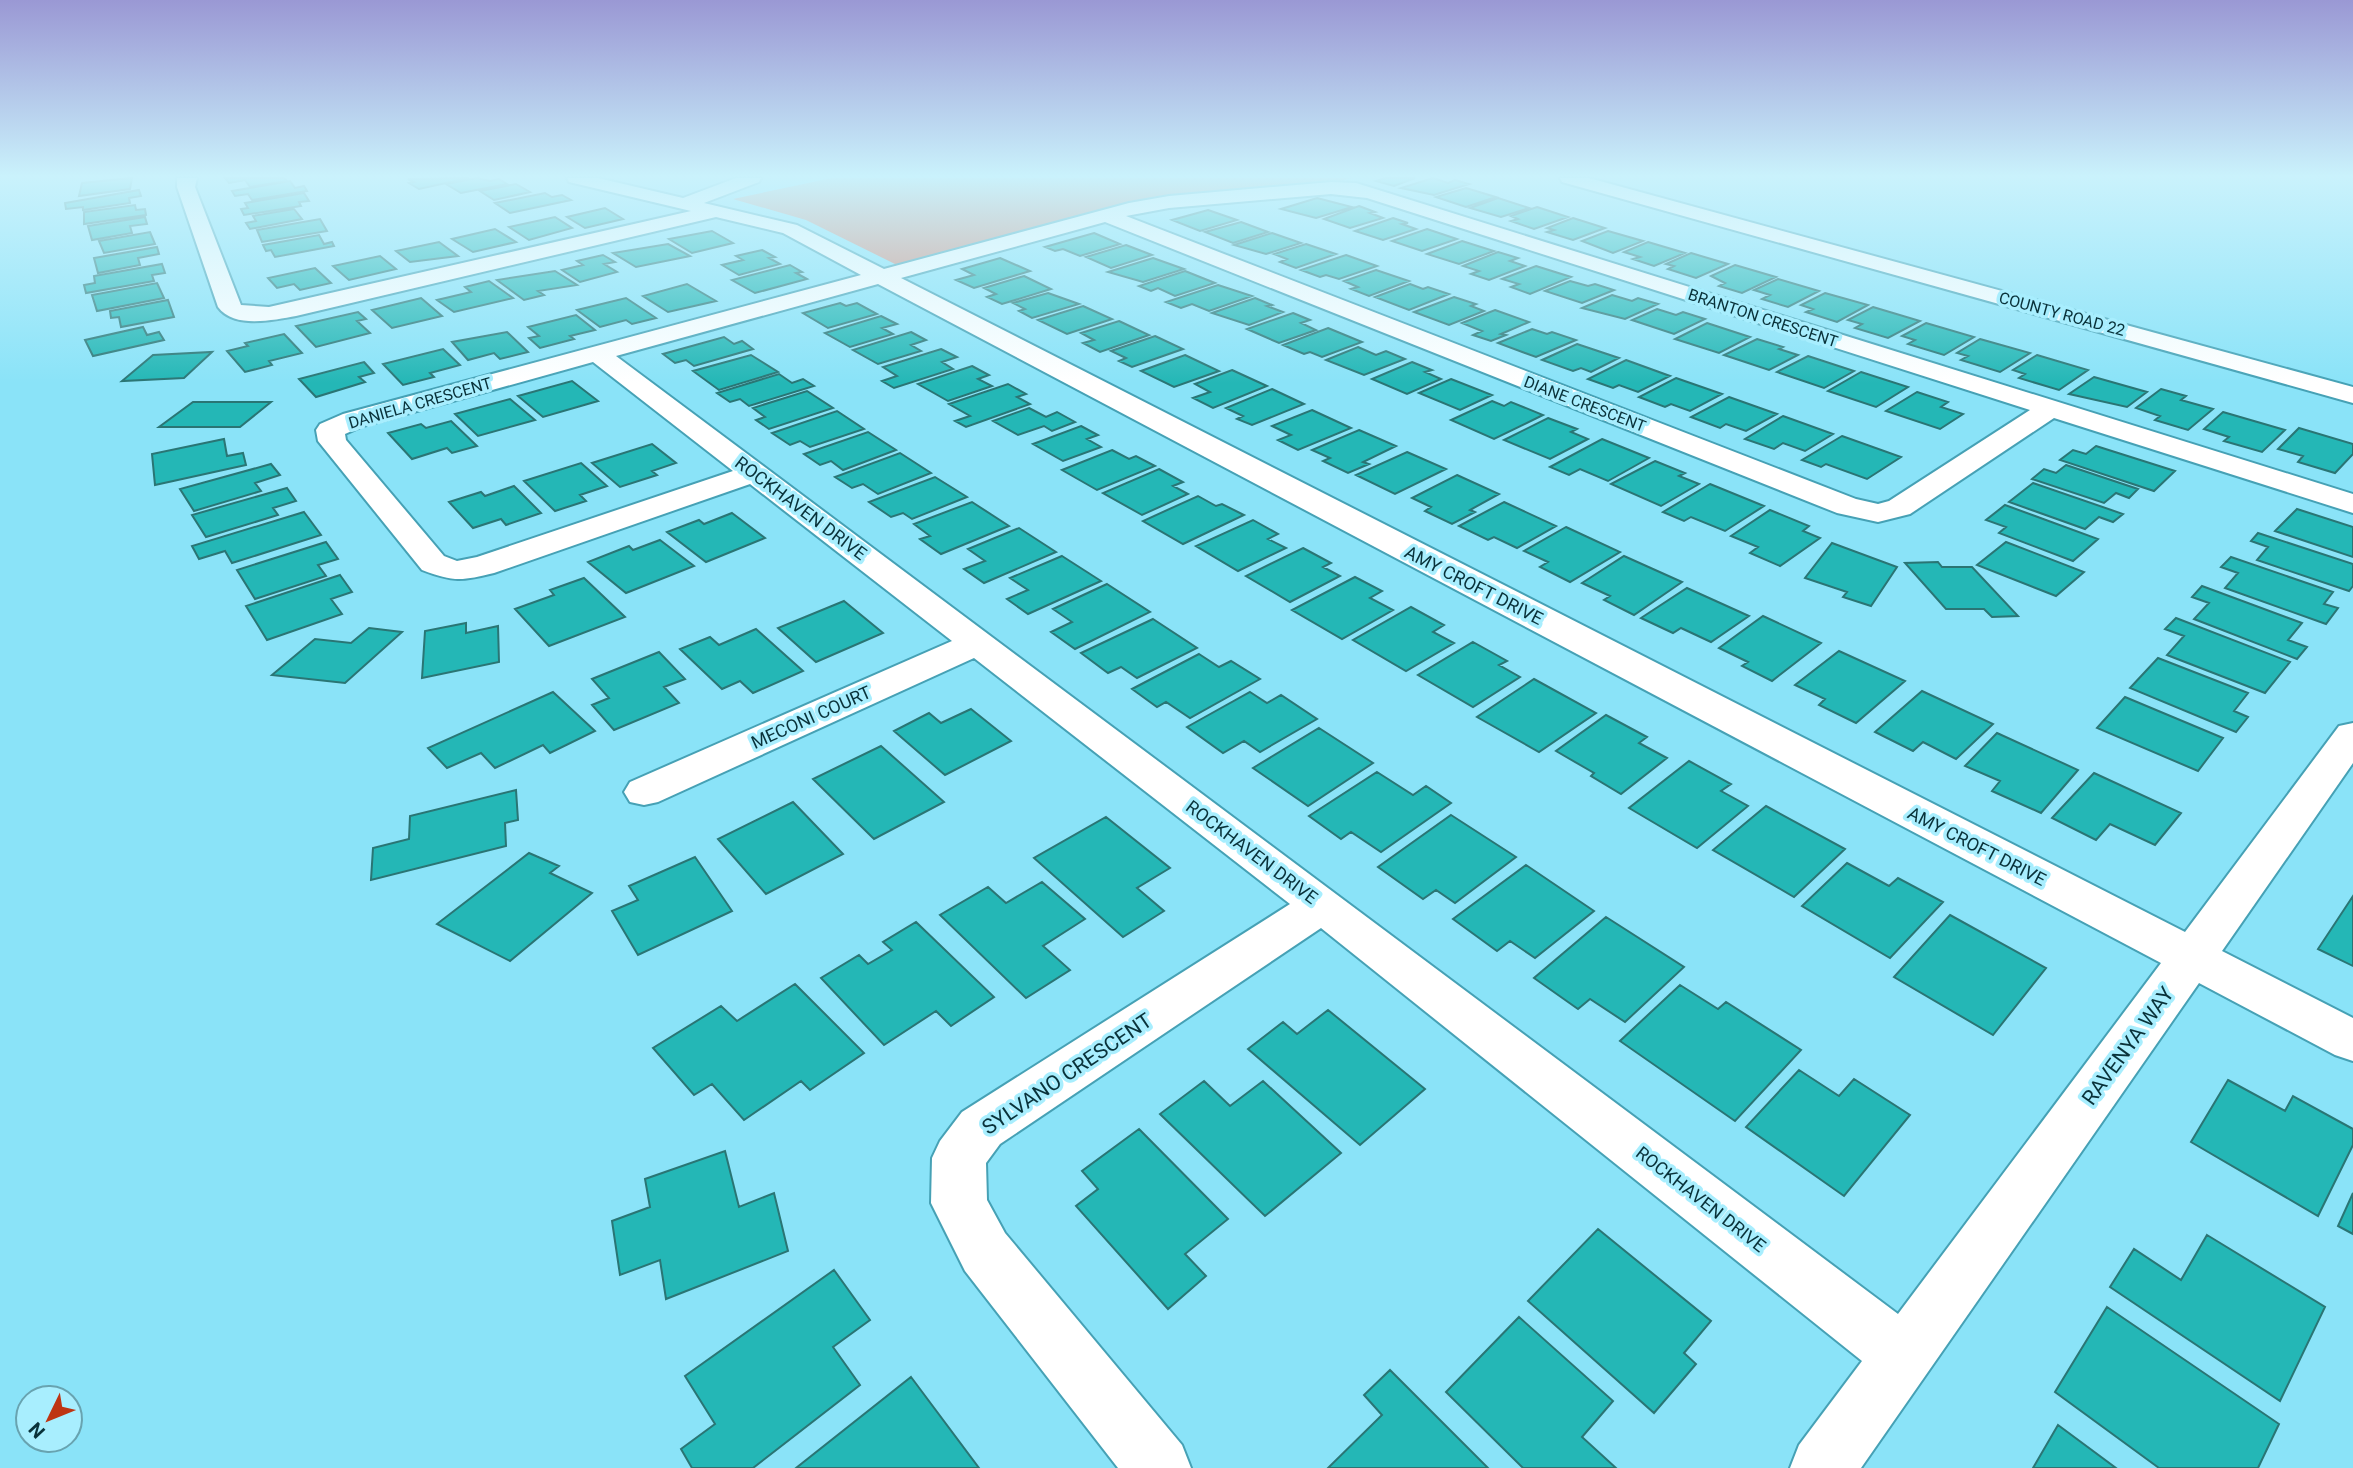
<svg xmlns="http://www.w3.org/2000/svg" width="2353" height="1468" font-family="Roboto,sans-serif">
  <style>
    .green { fill: #d7907f }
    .building { fill: #24b7b6; stroke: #2a7574; stroke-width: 2 }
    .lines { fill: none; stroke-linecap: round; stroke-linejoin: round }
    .minor-casing { stroke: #46a1b5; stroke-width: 4 }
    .major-casing { stroke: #46a1b5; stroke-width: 4 }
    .minor { fill: #fff; fill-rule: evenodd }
    .major { fill: #fff; fill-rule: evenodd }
    .labels { text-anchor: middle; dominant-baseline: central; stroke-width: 7; stroke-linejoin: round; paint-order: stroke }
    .far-street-label { font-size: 16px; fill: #09323a; stroke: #a8eefe }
    .street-label { font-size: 18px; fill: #09323a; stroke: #a8eefe }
    .near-street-label { font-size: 21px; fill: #09323a; stroke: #a8eefe }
  </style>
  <rect width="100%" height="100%" fill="#8ae3f8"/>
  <path class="green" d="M832,178H1351L1336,182L1154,200L897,265L806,220L733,199Z"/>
  <path class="building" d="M132,178L130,189L79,196L82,183Z
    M225,178H284L287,181L250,187L245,180L229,183Z
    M469,178L419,189L409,183L414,182L408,179Z
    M477,178L490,181L499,179L507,184L461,193L446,184Z
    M1386,178H1415L1394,186L1376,181Z
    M1433,178L1448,183L1455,180L1469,184L1434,195L1401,188Z
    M290,181L295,188L304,186L307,191L252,200L248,194L235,196L232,191Z
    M516,184L530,192L494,200L480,191Z
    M1466,188L1496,197L1466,207L1436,197Z
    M139,190L141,196L129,198L130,203L83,210V207L66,209L65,203Z
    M304,193L309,201L299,202L301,206L244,215L241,209L248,208L245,203Z
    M545,193L552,197L562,195L571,200L510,213L495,203Z
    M1317,198L1352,207L1316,218L1281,209Z
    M1498,198L1529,208L1501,217L1470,208Z
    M135,205L136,210L145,209L146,215L84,224V212Z
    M1359,206L1375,212L1370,213L1383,218L1350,228L1324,219Z
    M1537,207L1568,217L1534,229L1511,221L1518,219L1511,216Z
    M605,208L623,219L585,228L567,217Z
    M294,209L302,219L250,229L246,223L256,221L253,216Z
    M1208,210L1237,220L1200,231L1172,220Z
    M145,217L147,224L130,226L132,233L92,240L88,226Z
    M555,217L572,228L529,240L509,227Z
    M1393,218L1408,223L1402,224L1416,229L1383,240L1355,231Z
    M1573,218L1605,228L1573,240L1547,232L1554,230L1547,228Z
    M320,219L327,231L262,242L257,230Z
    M1241,222L1268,232L1233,243L1205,232Z
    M495,229L516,242L473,252L452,239Z
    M1427,229L1457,239L1422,251L1392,241Z
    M712,231L733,243L692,253L669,239Z
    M1608,231L1643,241L1613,253L1582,241Z
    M150,232L155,244L104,253L99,241Z
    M1094,233L1120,244L1080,256L1063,249L1055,251L1045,247Z
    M1272,233L1301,243L1266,254L1234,245Z
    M319,235L324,244L332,242L334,246L275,257L271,250L266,251L263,245Z
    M1462,241L1494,251L1459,264L1427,254Z
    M439,242L458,256L410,262L396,251Z
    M1648,242L1685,253L1654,266L1633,259L1640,257L1624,252Z
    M668,244L690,256L636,267L613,253Z
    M1306,244L1336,254L1296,268L1280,262L1287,259L1274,254Z
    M1126,245L1152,255L1111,268L1086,257Z
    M157,247L159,254L138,258L140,265L98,273L94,258Z
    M762,250L775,257L769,258L780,264L739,275L722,265L743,260L736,256Z
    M1498,252L1518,258L1510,261L1525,266L1489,280L1471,274L1479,271L1463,266Z
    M1691,253L1728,264L1696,278L1668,269L1674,266L1666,264Z
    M603,255L615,262L604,264L617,272L580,282L562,270L583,265L577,261Z
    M1346,255L1377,266L1339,279L1326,275L1320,277L1301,270Z
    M380,256L396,269L349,280L333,266Z
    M1000,258L1030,271L974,288L956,280L974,275L962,269Z
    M1153,258L1184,269L1143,282L1108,272Z
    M162,264L165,273L152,275L154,281L86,293L84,285L95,283L94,276Z
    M790,265L802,272L796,273L807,279L755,293L732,280Z
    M1735,265L1776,277L1742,293L1719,286L1725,283L1711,276Z
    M1536,266L1571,277L1530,294L1511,287L1519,284L1502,279Z
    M315,268L331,283L300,290L294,284L277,288L268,278Z
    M1376,270L1409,281L1369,296L1351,289L1358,287L1344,281Z
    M555,271L577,285L538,291L544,295L524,300L497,280Z
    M1185,271L1215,283L1175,296L1158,288L1151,291L1139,286Z
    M1024,276L1051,289L1002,304L987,297L996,294L984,288Z
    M1778,279L1819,291L1788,307L1762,299L1770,295L1754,290Z
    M489,281L513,298L454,312L437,300L471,292L465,287Z
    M1570,281L1588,286L1595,284L1614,290L1582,303L1545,291Z
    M157,283L164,298L97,311L92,295Z
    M687,284L716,301L668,312L643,296Z
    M1410,284L1423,289L1428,287L1449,294L1409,310L1375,297Z
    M1218,285L1252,296L1209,311L1192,304L1181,308L1166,302Z
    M1048,293L1079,304L1032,318L1019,311L1025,309L1013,303Z
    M1825,293L1868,305L1837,322L1806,312L1813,309L1801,305Z
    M1612,295L1632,301L1638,298L1658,304L1625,319L1582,308Z
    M1454,297L1476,304L1471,306L1484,311L1449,325L1414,312Z
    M421,298L442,316L392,328L372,310Z
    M626,298L656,318L632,324L626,320L600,327L577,310Z
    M1255,298L1272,305L1267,306L1283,312L1249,325L1212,313Z
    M168,300L174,317L121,327L119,317L111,318L110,311Z
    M840,303L846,306L857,303L877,314L828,328L803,313Z
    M1083,306L1112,319L1067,334L1038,320Z
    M1873,307L1920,321L1888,338L1855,328L1862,324L1848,320Z
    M1657,309L1676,315L1683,312L1705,319L1674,334L1632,320Z
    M1495,310L1529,322L1501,334L1506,335L1491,341L1473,335L1482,331L1462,323Z
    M358,312L366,319L357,321L370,333L316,347L296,326Z
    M1293,313L1310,320L1301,323L1316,330L1279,343L1247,329Z
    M576,315L595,330L570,336L574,339L540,348L529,338L539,336L528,327Z
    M881,316L897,324L882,328L893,334L850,347L825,333Z
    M1119,321L1149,335L1100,352L1083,343L1094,340L1081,333Z
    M1707,323L1750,337L1719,353L1675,339Z
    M1926,323L1974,337L1944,355L1908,344L1915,340L1902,336Z
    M143,327L147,335L159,332L164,340L93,356L85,340Z
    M1328,328L1362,342L1322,357L1310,352L1304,354L1283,345Z
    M1532,329L1547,334L1552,332L1576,340L1536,357L1498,343Z
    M507,332L528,352L500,359L494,353L468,360L452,342Z
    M911,332L926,340L911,345L921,351L878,364L853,350Z
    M284,334L302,353L269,361L272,365L245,372L227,351L248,346L245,343Z
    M1155,336L1183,349L1132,367L1119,361L1126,358L1111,351Z
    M724,337L734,344L742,341L753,349L694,366L686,360L675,363L663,354Z
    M1757,339L1783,347L1779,349L1798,355L1769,370L1724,355Z
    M1980,339L2030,353L2000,372L1961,360L1968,356L1957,353Z
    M1577,344L1619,358L1591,372L1581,368L1573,371L1542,360Z
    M1358,347L1376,355L1386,351L1405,359L1364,375L1326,360Z
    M443,349L460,365L430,373L434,377L403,385L383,364Z
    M941,349L957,357L942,362L953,369L894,388L882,381L897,376L883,367Z
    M212,352L184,378L122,381L153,355Z
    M751,355L778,372L719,390L693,371Z
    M1185,355L1219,371L1174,387L1141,371Z
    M2037,355L2088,370L2059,390L2019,378L2025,374L2013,370Z
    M1808,356L1854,371L1824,388L1777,372Z
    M1626,360L1670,376L1638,392L1619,385L1613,388L1588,379Z
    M364,362L374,373L359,377L365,382L316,397L299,379Z
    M1412,362L1432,370L1425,372L1441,379L1407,394L1372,379Z
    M972,366L989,375L978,379L992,386L948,401L918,384Z
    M1232,370L1267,386L1213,408L1193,398L1210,392L1195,384Z
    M1861,372L1908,387L1876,407L1828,391Z
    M779,374L792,383L803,379L814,386L749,406L740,399L730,402L717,393Z
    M2094,377L2147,392L2127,407L2069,394Z
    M1676,378L1722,394L1690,411L1671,404L1665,407L1639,397Z
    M1451,379L1492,395L1460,410L1419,393Z
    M572,381L598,401L543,417L518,396Z
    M1008,384L1026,394L1017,397L1030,404L966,427L955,421L970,416L949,404Z
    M1272,389L1304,404L1252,425L1237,419L1243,416L1226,408Z
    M2161,389L2186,396L2181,400L2213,409L2188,430L2155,420L2160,416L2136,408Z
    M807,391L833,408L769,429L756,420L765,417L753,408Z
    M1917,392L1948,402L1941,407L1963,414L1940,429L1886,411Z
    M1729,397L1777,414L1746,431L1726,424L1720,428L1691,417Z
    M510,399L535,420L478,436L455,414Z
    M1492,401L1504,406L1511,402L1543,415L1494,439L1451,420Z
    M193,402H271L240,427H159Z
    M1029,408L1046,417L1057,412L1075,422L1052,431L1044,426L1018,435L993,421Z
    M1312,410L1351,428L1298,450L1278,440L1291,435L1272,426Z
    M837,411L864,429L810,447L800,441L790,445L772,433Z
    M2223,412L2285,430L2262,452L2224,441L2229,437L2204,429Z
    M1783,416L1833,434L1805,451L1783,443L1774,449L1745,439Z
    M1548,418L1577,429L1571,432L1588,439L1550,459L1504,440Z
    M451,421L477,446L452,453L447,448L412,459L388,433L421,424L426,428Z
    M1081,426L1098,435L1087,439L1101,447L1063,461L1033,444Z
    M2299,428L2353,444V454L2335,473L2298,462L2303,456L2278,449Z
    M1359,430L1396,446L1363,462L1369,464L1348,473L1323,461L1330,458L1312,450Z
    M868,432L896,450L843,470L831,461L820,465L804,454Z
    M1842,436L1901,457L1867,479L1826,464L1821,467L1802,460Z
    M224,439L227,456L243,453L246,465L155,485L152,454Z
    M1602,439L1649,458L1608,481L1580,469L1569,475L1550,467Z
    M652,444L676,463L652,471L657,475L620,487L592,463Z
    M2096,446L2175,471L2154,491L2060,460L2073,450L2086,454Z
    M1112,450L1129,459L1136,456L1155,466L1097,490L1062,470Z
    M1407,452L1446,469L1395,494L1356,475Z
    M900,453L931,473L878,494L863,484L852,488L835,477Z
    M1655,461L1685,473L1679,476L1699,484L1661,506L1611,484Z
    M581,463L607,486L580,495L586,501L555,511L524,481Z
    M271,464L280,475L255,483L261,491L194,511L180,489Z
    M2066,465L2138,489L2129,498L2116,493L2104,503L2032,479L2044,469L2056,473Z
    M1159,469L1183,482L1173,486L1188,494L1142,515L1103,493Z
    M1457,475L1499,494L1470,510L1475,512L1452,524L1425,511L1431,507L1412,498Z
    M935,477L967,497L912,519L903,513L891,517L869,502Z
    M2033,483L2123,514L2113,522L2099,517L2085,529L2009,502Z
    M1710,484L1764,506L1725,531L1691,517L1684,521L1663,512Z
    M514,486L541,513L506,525L501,519L473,528L449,502L481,492L485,496Z
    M287,488L296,501L273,508L278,515L206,537L192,515Z
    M1198,496L1216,506L1222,504L1244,515L1183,544L1143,521Z
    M972,502L1009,526L941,554L920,539L930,536L914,524Z
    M1504,502L1556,526L1517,548L1494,537L1488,540L1459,526Z
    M2005,505L2098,539L2073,561L1999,533L2006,527L1986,520Z
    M2297,509L2353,527V557L2275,531Z
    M1770,510L1809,526L1803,531L1820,538L1780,566L1750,553L1758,547L1731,536Z
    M304,512L321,535L232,563L225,551L199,559L192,546Z
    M732,513L765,538L706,562L667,532L699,520L704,524Z
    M1253,520L1278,534L1268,539L1286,548L1238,571L1196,546Z
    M1566,527L1620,552L1570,582L1540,567L1548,562L1524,551Z
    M1019,528L1056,552L984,583L964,569L985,561L968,549Z
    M2258,533L2353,564V586L2349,591L2257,560L2268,547L2251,541Z
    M660,540L694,566L626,593L588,562L629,546L633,550Z
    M326,542L338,559L318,565L326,576L255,599L237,570Z
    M2006,542L2084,572L2056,596L1977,565Z
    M1832,543L1897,567L1871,606L1843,597L1847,592L1805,578Z
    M1303,548L1331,563L1323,567L1340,576L1290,602L1246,576Z
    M1062,556L1101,581L1028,614L1007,599L1028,590L1010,578Z
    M1624,556L1682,582L1634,615L1604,600L1610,596L1582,583Z
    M2231,557L2333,592L2324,604L2338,608L2326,624L2225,588L2238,573L2221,567Z
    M1938,562L1942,567H1972L2018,616L1992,617L1984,609H1946L1905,563Z
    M340,575L352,592L331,599L342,614L267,640L246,606Z
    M1355,577L1382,591L1370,598L1393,610L1342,639L1292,610Z
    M584,578L625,617L549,646L515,609L554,595L550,590Z
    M1107,584L1150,612L1075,649L1051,632L1072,622L1053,609Z
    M2202,586L2302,623L2288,640L2307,647L2297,659L2194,619L2209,603L2192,597Z
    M1687,588L1749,616L1711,642L1681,628L1673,633L1641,618Z
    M844,601L883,633L816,662L778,628Z
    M1411,607L1444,625L1433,632L1454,643L1406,671L1353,640Z
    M1763,616L1821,643L1772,681L1742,666L1748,662L1719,648Z
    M2176,618L2290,662L2265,693L2167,655L2184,636L2165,629Z
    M1153,619L1197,648L1137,678L1121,667L1108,673L1081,653Z
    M466,623V633L498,626L499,662L422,678L425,631Z
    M369,628L402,632L345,683L272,675L315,639L351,643Z
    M756,629L803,671L753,693L740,681L722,689L680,649L710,637L719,645Z
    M1473,642L1507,661L1499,665L1520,677L1473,707L1418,675Z
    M1839,651L1905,681L1856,723L1819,705L1825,699L1795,685Z
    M659,652L685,679L664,687L679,703L614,730L592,705L609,698L592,679Z
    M1199,654L1219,667L1231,661L1260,679L1190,718L1166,702L1157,707L1132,689Z
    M2158,658L2248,693L2234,711L2248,717L2236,732L2130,688Z
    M1534,679L1596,713L1539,752L1477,717Z
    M1922,691L1993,724L1956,759L1923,742L1913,751L1875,732Z
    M553,692L595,731L550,753L543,745L495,768L481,753L447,768L428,748Z
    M1250,692L1267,703L1281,695L1317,719L1260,752L1244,741L1223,753L1187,727Z
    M2125,697L2223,738L2198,771L2097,728Z
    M971,709L1011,741L945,775L894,731L929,713L941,723Z
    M1606,715L1647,737L1639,743L1667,758L1621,794L1591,776L1594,773L1556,751Z
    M1319,728L1373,763L1308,806L1253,768Z
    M1997,733L2078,770L2041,813L1992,791L2000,781L1965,766Z
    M881,746L944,802L874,839L813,779Z
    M1689,761L1731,784L1721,791L1748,806L1697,848L1629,808Z
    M1377,772L1413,795L1426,786L1451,803L1381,852L1351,832L1341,839L1309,816Z
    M2094,773L2181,813L2155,845L2110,824L2096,840L2052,818Z
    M516,790L518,820L505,823L506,846L371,880L373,848L409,839L410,816Z
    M793,802L843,854L766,894L718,839Z
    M1766,806L1845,849L1794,897L1713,850Z
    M1451,815L1516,857L1455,903L1436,890L1423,899L1378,867Z
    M1106,817L1170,868L1137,888L1164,911L1123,937L1034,858Z
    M529,853L559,866L550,873L592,893L510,961L437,924Z
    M695,857L732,911L638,955L612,911L638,900L629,886Z
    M1847,863L1889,886L1898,878L1943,902L1890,958L1802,906Z
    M1526,865L1594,911L1535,958L1510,941L1497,951L1453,919Z
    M1042,882L1085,919L1043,946L1070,970L1026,998L940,915L988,887L1006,903Z
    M2353,896V966L2318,949Z
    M1950,915L2046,968L1993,1035L1894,977Z
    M1606,917L1684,967L1625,1022L1590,999L1578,1009L1534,978Z
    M916,922L994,997L951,1026L936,1011L884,1045L821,978L859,955L868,964L892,950L883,942Z
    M795,984L864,1053L810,1090L801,1081L744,1120L712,1084L694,1095L653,1048L721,1006L737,1021Z
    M1680,985L1718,1009L1726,1002L1801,1050L1735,1121L1620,1041Z
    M1328,1010L1425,1089L1360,1145L1248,1049L1283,1022L1297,1034Z
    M1799,1070L1839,1096L1854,1079L1910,1115L1844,1196L1746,1127Z
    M2228,1080L2285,1111L2293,1096L2353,1129V1145L2318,1216L2191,1142Z
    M1204,1081L1230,1106L1263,1081L1341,1153L1265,1216L1160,1114Z
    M1139,1129L1228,1219L1185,1254L1206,1276L1168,1309L1076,1206L1098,1189L1082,1171Z
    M725,1151L739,1207L774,1193L788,1251L666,1299L660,1260L620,1275L612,1221L650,1207L645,1179Z
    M2353,1193V1234L2338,1226Z
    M1598,1229L1711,1321L1684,1353L1696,1364L1654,1413L1528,1301Z
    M2207,1235L2325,1307L2280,1401L2110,1287L2134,1249L2181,1280Z
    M834,1270L870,1320L833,1347L860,1385L753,1468H692L681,1449L715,1424L685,1376Z
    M2107,1307L2279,1424L2258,1468H2159L2055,1392Z
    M1519,1317L1613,1401L1582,1437L1616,1468H1523L1446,1392Z
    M1390,1370L1488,1468H1328L1382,1415L1364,1395Z
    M911,1377L979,1468H796Z
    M2058,1425L2116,1468H2033Z"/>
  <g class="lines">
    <defs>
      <path id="minor" d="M177,178H197L195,187L241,305L269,307L691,211L569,182L567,178H598L683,198L736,178H761L759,182L704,203L797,225L884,269L1129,203L1169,196L1331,182L1356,183L2353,494V513L2054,418L1910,514L1878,522L1837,513L1105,222L901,278L2185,932L2339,726L2353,723V763L2222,951L2353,1018V1061L2335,1055L2199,983L1861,1468H1790L1799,1445L1862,1361L1321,928L1000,1144L986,1163L987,1200L1005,1233L1182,1445L1191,1468H1118L965,1271L931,1203L932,1158L940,1141L962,1112L1290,904L974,658L658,802L644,805L630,802L624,792L630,782L952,641L750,484L494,573C462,581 453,582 422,570L318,441L316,430L320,424L343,414L861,275L783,233L716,217L296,316C273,320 234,329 218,307L177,187ZM1331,194L1367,198L2030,410L1889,501L1878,504L1856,499L1126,216L1169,208ZM878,284L2161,963L1898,1314L616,356ZM593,362L733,471L477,557L457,561L444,556L346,440L345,434L363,426Z"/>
      <path id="major" d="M1560,178H1589L2353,387V403L1562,182Z"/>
    </defs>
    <use href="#minor" class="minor-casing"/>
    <use href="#major" class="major-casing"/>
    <use href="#minor" class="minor"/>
    <use href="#major" class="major"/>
  </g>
  <linearGradient id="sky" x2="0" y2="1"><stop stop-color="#9a98d4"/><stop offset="0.46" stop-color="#caf2fc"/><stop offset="1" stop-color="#caf2fc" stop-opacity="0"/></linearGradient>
  <rect width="2353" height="383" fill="url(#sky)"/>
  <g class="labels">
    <g class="far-street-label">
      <text transform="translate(2062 314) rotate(15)">COUNTY ROAD 22</text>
      <text transform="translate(1763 318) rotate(18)">BRANTON CRESCENT</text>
      <text transform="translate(420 403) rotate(-16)">DANIELA CRESCENT</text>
      <text transform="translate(1585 404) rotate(21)">DIANE CRESCENT</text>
    </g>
    <g class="street-label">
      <text transform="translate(801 508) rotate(37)">ROCKHAVEN DRIVE</text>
      <text transform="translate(1474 585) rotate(27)">AMY CROFT DRIVE</text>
      <text transform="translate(811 717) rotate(-24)">MECONI COURT</text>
      <text transform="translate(1977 846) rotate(27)">AMY CROFT DRIVE</text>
      <text transform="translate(1252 852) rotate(37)">ROCKHAVEN DRIVE</text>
      <text transform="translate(1701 1199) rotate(38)">ROCKHAVEN DRIVE</text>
    </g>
    <g class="near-street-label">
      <text transform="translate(2128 1046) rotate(-54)">RAVENYA WAY</text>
      <text transform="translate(1067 1074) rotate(-34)">SYLVANO CRESCENT</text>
    </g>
  </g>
  <g transform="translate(49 1419) rotate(227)"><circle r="33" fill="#a8eefe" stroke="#68a3b0" stroke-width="2"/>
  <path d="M0-5L12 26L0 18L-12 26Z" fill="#be3412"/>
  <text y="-10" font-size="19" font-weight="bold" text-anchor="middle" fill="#09323a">N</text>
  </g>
</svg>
